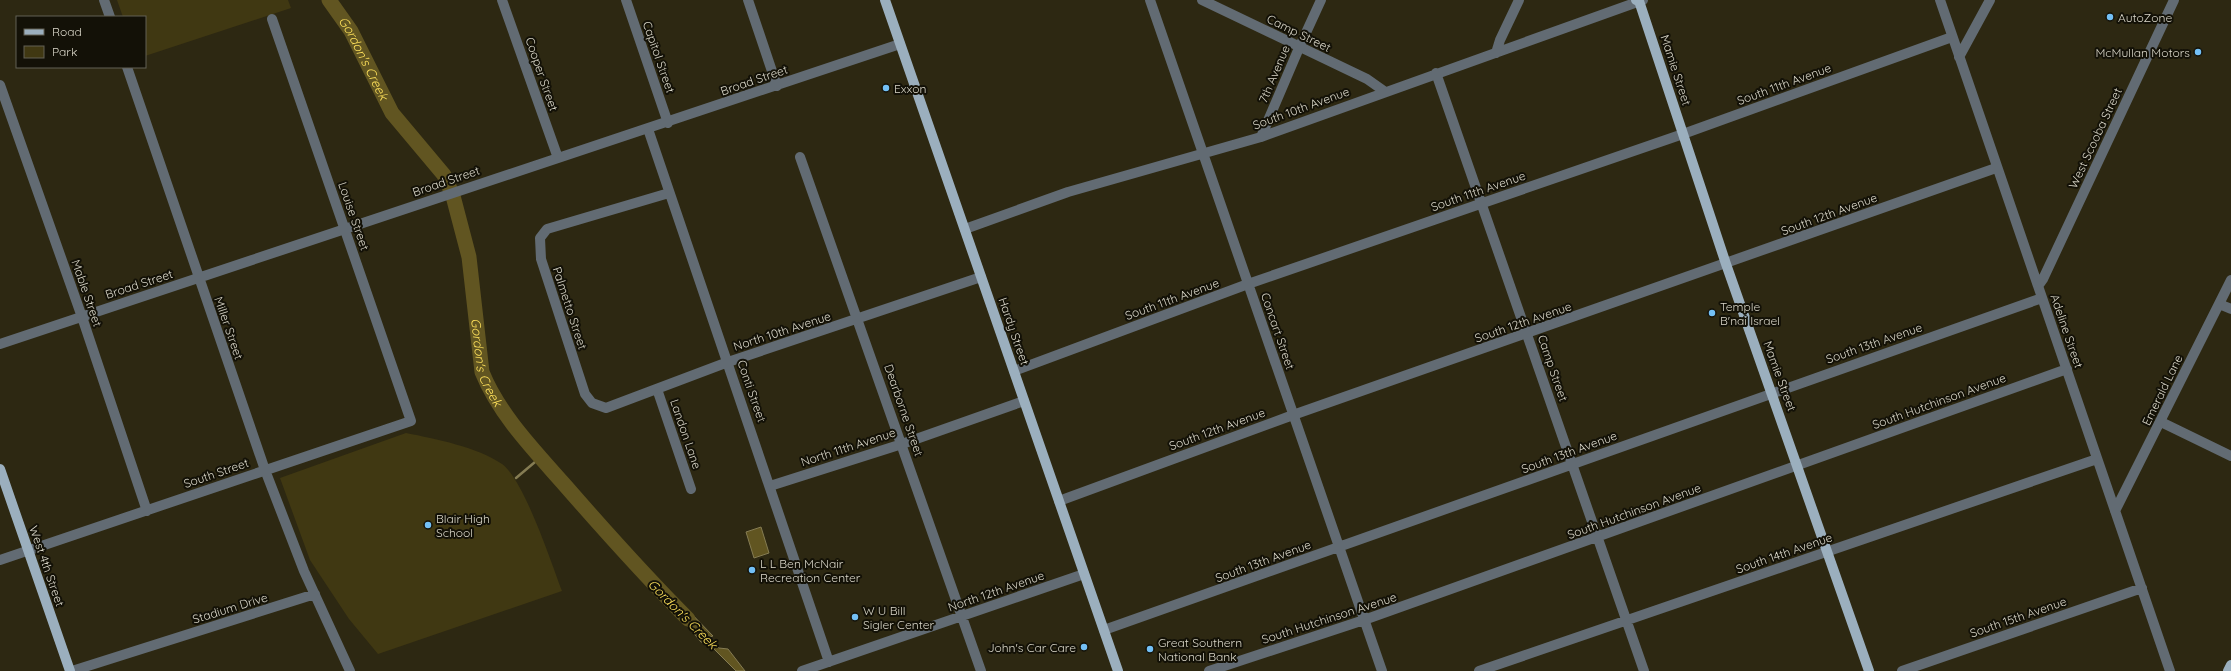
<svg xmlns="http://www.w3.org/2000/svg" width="2231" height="671" font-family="Quicksand,sans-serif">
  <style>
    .green { fill: #403812 }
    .water { fill: #615521; stroke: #857c53 }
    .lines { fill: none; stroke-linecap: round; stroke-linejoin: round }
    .stream { stroke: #857c53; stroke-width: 2.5 }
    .river { stroke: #615521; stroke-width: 15 }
    .minor { stroke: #626b73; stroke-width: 10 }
    .major { stroke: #9bafbe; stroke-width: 10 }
    .poi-dot { fill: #73c0f6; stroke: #131107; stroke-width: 1.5 }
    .labels { text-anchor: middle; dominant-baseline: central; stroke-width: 4; stroke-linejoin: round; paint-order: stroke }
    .poi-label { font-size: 12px; fill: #dad7c9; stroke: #131107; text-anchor: start }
    .street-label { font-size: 12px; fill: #dad7c9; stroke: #131107 }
    .water-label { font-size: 13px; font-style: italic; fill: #fbde5a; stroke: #131107 }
  </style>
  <rect width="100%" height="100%" fill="#2d2812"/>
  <path class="green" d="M117,0H288L291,8L145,56V17H123Z
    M406,433C436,439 477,447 502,464C524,480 551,562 562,591L378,654L349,619L310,560L280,478Z"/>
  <path class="water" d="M761,527L769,553L754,558L746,532Z
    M682,604L713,636L709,637L719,648L728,649L745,671H736L709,644L701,642L677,613L674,605Z"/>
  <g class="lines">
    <path class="stream" d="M516,478L535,462L539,454"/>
    <path class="river" id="s1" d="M329,0L351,31L392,113L444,175L453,196L469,257L482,372C499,414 533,449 563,483C604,530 645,576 688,619"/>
    <path class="minor" d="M104,0L110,17
      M502,0L558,158
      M626,0L668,123
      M748,0L777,86
      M1150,0L1382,671
      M1202,0L1367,79L1384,91
      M1940,0L2170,671
      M1496,53L1500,40L1519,0
      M1959,57L1990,0
      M127,67L265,470L304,571L350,671
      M1436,73L1644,671
      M0,85L82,317L147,511
      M648,129L829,662
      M1261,137L1299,48L1321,0
      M800,157L981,671
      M669,193L547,229L540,238L541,259L585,394L592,403L606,408L728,362L981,277
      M965,229L1068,192L1261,137L1643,0
      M2038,286L2043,279L2174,0
      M2219,304L2231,309
      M0,344L900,44
      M1014,371L1248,284L1683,134L1952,37
      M657,389L691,489
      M2161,422L2231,456
      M770,486L902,444L1024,401
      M1059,501L1293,415L1996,168
      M2115,511L2231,280
      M0,560L411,421L272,19
      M1104,630L2042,298
      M72,671L315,594
      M802,671L1084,574
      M1209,671L1364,620L2067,369
      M1479,671L2097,459
      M1902,671L2142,588"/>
    <path class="major" d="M885,0L1118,671
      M1636,0L1639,1L1726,264L1869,671
      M0,469L70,671
      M2228,671L2231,665"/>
  </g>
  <g class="poi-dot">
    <circle cx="2110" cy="17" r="4"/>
    <circle cx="2198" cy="52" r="4"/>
    <circle cx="886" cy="88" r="4"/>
    <circle cx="1712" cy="313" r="4"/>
    <circle cx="428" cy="525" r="4"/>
    <circle cx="752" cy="570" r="4"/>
    <circle cx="855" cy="617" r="4"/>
    <circle cx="1084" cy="647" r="4"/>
    <circle cx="1150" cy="649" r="4"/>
  </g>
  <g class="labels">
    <g class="poi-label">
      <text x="2118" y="17">AutoZone</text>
      <text x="2190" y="52" text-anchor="end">McMullan Motors</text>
      <text x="894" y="88">Exxon</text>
      <text x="1720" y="306">Temple<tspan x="1720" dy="14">B'nai Israel</tspan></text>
      <text x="436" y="518">Blair High<tspan x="436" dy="14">School</tspan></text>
      <text x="760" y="563">L L Ben McNair<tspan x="760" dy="14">Recreation Center</tspan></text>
      <text x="863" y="610">W U Bill<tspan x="863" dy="14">Sigler Center</tspan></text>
      <text x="1158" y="642">Great Southern<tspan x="1158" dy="14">National Bank</tspan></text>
      <text x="1076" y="647" text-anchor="end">John's Car Care</text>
    </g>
    <g class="street-label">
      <text transform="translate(1299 33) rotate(26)">Camp Street</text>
      <text transform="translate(659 57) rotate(71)">Capitol Street</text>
      <text transform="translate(1676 70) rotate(72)">Mamie Street</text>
      <text transform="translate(542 74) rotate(71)">Cooper Street</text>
      <text transform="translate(1274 74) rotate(-67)">7th Avenue</text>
      <text transform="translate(754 80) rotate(-19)">Broad Street</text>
      <text transform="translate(1784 84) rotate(-20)">South 11th Avenue</text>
      <text transform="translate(1301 108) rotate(-20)">South 10th Avenue</text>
      <text transform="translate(2095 138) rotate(-65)">West Scooba Street</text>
      <text transform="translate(446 181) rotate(-19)">Broad Street</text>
      <text transform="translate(1478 191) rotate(-19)">South 11th Avenue</text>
      <text transform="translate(1829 214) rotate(-20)">South 12th Avenue</text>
      <text transform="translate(354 216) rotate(71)">Louise Street</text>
      <text transform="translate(139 284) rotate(-18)">Broad Street</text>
      <text transform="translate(87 293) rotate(71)">Mable Street</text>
      <text transform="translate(1172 299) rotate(-20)">South 11th Avenue</text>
      <text transform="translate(570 308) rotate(72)">Palmetto Street</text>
      <text transform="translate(1523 322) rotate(-19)">South 12th Avenue</text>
      <text transform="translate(229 328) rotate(71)">Miller Street</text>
      <text transform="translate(782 331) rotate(-18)">North 10th Avenue</text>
      <text transform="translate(1014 331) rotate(71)">Hardy Street</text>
      <text transform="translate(1278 331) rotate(71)">Concart Street</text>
      <text transform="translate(2067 331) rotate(71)">Adeline Street</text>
      <text transform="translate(1874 343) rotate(-19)">South 13th Avenue</text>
      <text transform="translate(1553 368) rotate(71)">Camp Street</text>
      <text transform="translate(1780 376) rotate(70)">Mamie Street</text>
      <text transform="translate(2162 390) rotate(-64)">Emerald Lane</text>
      <text transform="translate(752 391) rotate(71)">Conti Street</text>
      <text transform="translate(1939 401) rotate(-20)">South Hutchinson Avenue</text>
      <text transform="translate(904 410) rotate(71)">Dearborne Street</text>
      <text transform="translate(1217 429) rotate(-20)">South 12th Avenue</text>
      <text transform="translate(686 434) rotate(71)">Landon Lane</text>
      <text transform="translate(848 447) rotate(-18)">North 11th Avenue</text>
      <text transform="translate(1569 452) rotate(-20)">South 13th Avenue</text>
      <text transform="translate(216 473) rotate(-19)">South Street</text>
      <text transform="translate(1634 511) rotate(-20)">South Hutchinson Avenue</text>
      <text transform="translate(1784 553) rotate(-19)">South 14th Avenue</text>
      <text transform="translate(1263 561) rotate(-20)">South 13th Avenue</text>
      <text transform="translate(47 566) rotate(71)">West 4th Street</text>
      <text transform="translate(996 591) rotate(-19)">North 12th Avenue</text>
      <text transform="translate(230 608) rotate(-17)">Stadium Drive</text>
      <text transform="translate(2018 617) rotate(-19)">South 15th Avenue</text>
      <text transform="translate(1329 618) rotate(-18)">South Hutchinson Avenue</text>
    </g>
    <g class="water-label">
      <text stroke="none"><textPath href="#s1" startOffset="68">Gordon's Creek</textPath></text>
      <text stroke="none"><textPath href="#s1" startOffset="404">Gordon's Creek</textPath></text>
      <text transform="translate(683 614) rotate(45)">Gordon's Creek</text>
    </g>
  </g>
  <rect x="16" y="16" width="130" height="52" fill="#131107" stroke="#636055"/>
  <rect x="24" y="29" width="20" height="6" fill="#9bafbe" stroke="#636055"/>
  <text x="52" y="36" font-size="12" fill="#dad7c9">Road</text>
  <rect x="24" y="46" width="20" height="12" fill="#403812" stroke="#636055"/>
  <text x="52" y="56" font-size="12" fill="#dad7c9">Park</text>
</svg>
